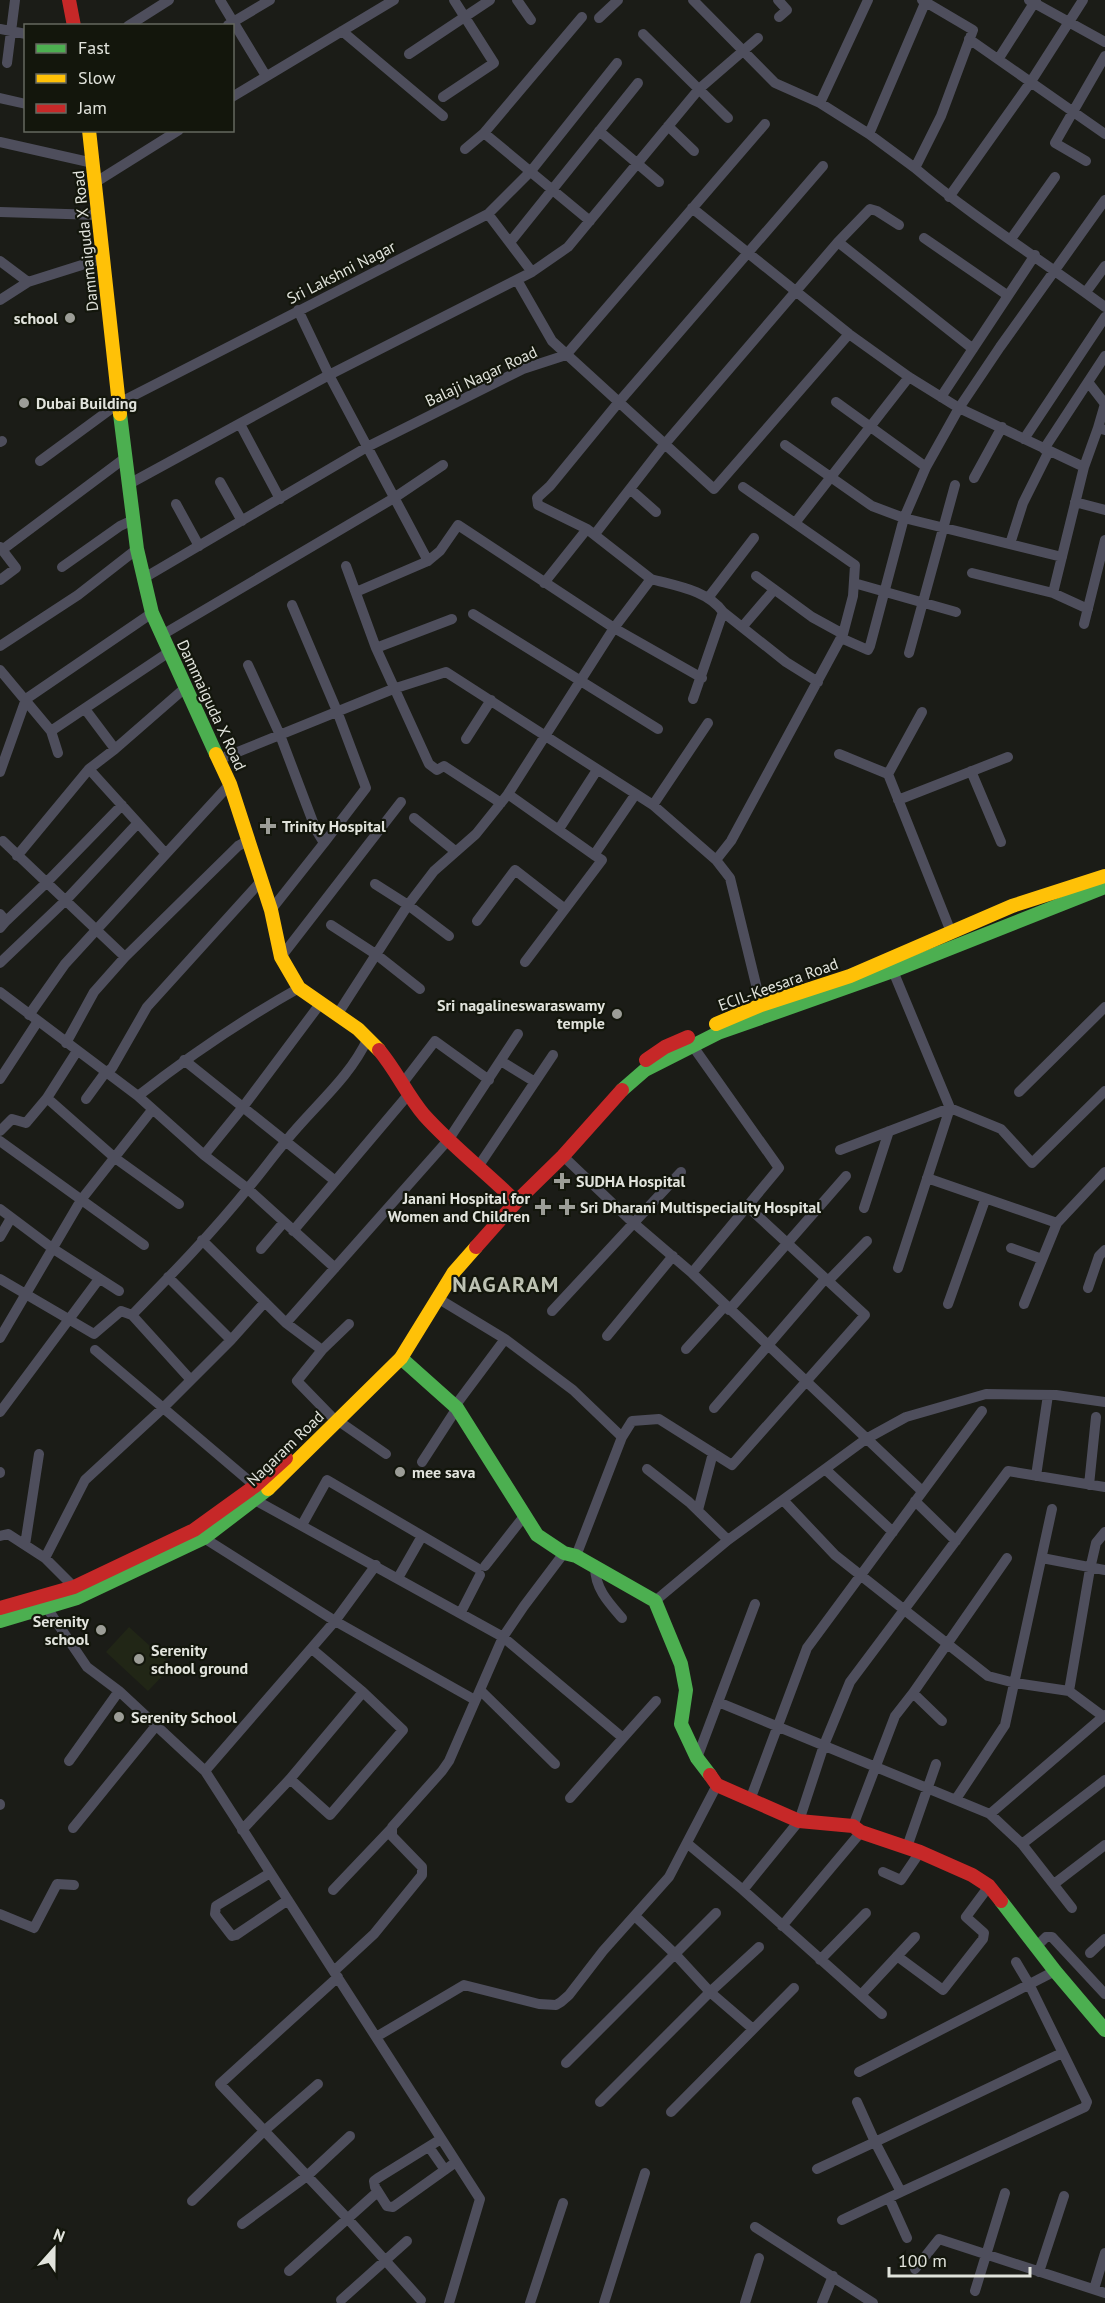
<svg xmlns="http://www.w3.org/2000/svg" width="1105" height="2303" font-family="'PT Sans',sans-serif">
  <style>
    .built { fill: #212616 }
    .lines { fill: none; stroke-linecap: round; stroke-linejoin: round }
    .street { stroke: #4e4e5c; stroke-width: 10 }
    .fast { stroke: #4caf50; stroke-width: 14 }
    .slow { stroke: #ffc107; stroke-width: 14 }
    .jam { stroke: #c62828; stroke-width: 14 }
    .poi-dot { fill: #9c9d97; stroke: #13160c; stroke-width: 2 }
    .labels { text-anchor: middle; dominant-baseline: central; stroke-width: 4.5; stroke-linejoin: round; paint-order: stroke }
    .street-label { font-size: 16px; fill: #e1e3dc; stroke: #13160c }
    .poi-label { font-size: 16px; font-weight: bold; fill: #e1e3dc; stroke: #13160c; text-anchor: start }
    .district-label { font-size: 22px; font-weight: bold; letter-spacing: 1.5px; fill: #bdc2b3; stroke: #13160c }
  </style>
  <rect width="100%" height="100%" fill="#1b1c17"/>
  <path class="built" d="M129,1627L172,1666L148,1691L106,1652Z"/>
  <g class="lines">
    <path class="street" d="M220,0L266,76
      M517,0L531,20
      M693,0L775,83L820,103L869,134L915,168
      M778,0L787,10L779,17
      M922,0L973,30L941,116L915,168C975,219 1042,260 1105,307
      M1029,0L1105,42
      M599,18L618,0
      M228,25L270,0
      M128,26L169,0
      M0,29L26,34
      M342,31L443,116
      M643,34L728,118
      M969,39L1105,134
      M409,54L490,0
      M999,58L1036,0
      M7,63L15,0
      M232,97L394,0
      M443,97L494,63L454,0
      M0,98L26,104
      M820,103L868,0
      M668,126L694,151
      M599,131L659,182
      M484,133L590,221
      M869,134L925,3
      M0,142L93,163
      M465,149L484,133L582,17
      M1086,161L1055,143L1105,56
      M96,182L179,130
      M949,197L1030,83L1083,0
      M692,208L849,334L909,377L959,408L1084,467
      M0,212L99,215
      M488,214L532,272
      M924,238L1007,295
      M1011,239L1055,177
      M511,241L638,83
      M838,242L973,349
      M0,261L28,282
      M517,280L552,341L714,489L849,334
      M1086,292L1105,266
      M0,300L28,282L104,258
      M298,310L329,375L428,561
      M1088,382L1105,404L1098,428
      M941,397L1035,255
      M836,402L926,467
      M240,424L280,499
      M1024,439L1105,317
      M0,442L2,441
      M785,445L872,506L904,518L1062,557
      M1044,449L1105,356
      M40,461L119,403L488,214L531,171L617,63
      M974,478L1002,427
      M220,482L242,521
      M129,484L329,375L532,272L568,247L699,89L758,38
      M630,489L656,512
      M1075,502L1105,510
      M176,504L199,546
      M795,523L909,377
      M595,534L664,445L838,242L870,209L877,211L899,225
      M1010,544L1023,503L1049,451
      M0,547L16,568L0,580
      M2,550L125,458
      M346,566L376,648L429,764L437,770L444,766L501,803
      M62,567L120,526L133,520
      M972,573L1053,593L1084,467L1098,428L1105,430
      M756,576L812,617L843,634
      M144,578L367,447L523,369L566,355L765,124
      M651,579C676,586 707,590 723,612L693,699
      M544,583L587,529
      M854,583L956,612
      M356,592L428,561L440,551L458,525L614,628L702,678
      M1053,593L1088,609
      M708,598L754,538
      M723,612L786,662L818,682
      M473,614L658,729
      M1084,624L1105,540
      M743,626L773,591
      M162,635L394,498L443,465
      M841,638L868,650L870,646L904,518L926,467L959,408L1000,347L1105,200
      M0,646L78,595L137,549
      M376,648L452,619
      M909,653L955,485
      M248,665L280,735L316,830L324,843L366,788L337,711L292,605
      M0,670L51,731L58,753
      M85,709L115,749
      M51,731L169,652
      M466,739L491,700
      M839,754L888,774L951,932
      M218,760L393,689L446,672L653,805L716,860L730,878L761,1005
      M89,769L115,749L185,688
      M971,771L1001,842
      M0,772L26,699L152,613
      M888,774L922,712
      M508,794L594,855L635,795
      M898,800L1008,757
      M653,805L708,723
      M414,818L455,851
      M559,829L597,770
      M3,841L125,957
      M17,856L89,769L166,854
      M716,860L731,841L843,634L853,596L855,565L743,487
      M375,884L408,905L449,936
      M271,910L324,843
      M0,914L6,921L0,928
      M6,921L46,883L122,805
      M477,921L515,870L565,909
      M331,925L377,955L420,989
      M281,957L401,802
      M525,962L602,860L594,855
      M0,963L66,900L137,824
      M893,971L950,1108L898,1268
      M0,992L138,1096L204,1155L248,1189L335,1268
      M29,1015L65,964L230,784
      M337,1015L408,905L434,871L476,834L508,794L614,628L651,579L587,529L538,505L537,498L550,486L618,403L823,166
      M66,1043L94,992L125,957L238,846L249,840
      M184,1060L334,1180
      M501,1061L535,1082
      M0,1079L38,1021
      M402,1084L435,1041L489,1080
      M1019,1092L1105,1007
      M138,1096C189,1056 242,1020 299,988
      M47,1098L115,1158L179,1204
      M86,1099L105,1073L112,1068L147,1007L262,880
      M0,1131L12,1119L26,1123L47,1098L77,1051
      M0,1141L144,1245
      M840,1150L950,1108L1001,1129L1032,1163L1105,1091
      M204,1155L243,1107L320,1004
      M563,1156L629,1219L692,1273L922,1491
      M478,1167L553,1055
      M927,1178L1057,1223
      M864,1208L889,1131
      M0,1209L52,1248L119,1291
      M293,1231L408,1095
      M0,1237L11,1218
      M202,1240L286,1323L322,1350
      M1011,1248L1042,1259
      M261,1249L284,1222
      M692,1273L779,1168L692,1045
      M168,1277L231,1340
      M0,1279L94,1334L121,1311L132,1315L190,1379
      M828,1281L867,1241
      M1088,1288L1099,1256L1105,1250
      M439,1299L505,1339L573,1390L622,1437L576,1556
      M948,1304L985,1200
      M1024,1304L1057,1223L1105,1172
      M729,1310L846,1176
      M552,1311L681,1172
      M132,1315C172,1274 213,1232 249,1187C262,1172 273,1156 286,1141C314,1106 349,1079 368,1038
      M286,1323L449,1139L518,1034
      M607,1336L673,1256
      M0,1338L81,1200L152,1110
      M686,1349L725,1306
      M95,1350L255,1486
      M455,1406L505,1339
      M714,1408L825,1279
      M0,1412L99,1279
      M331,1416L297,1381L322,1350L349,1324
      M337,1420L386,1454
      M622,1437L632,1421L659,1419L732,1465L865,1315L747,1206
      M422,1462L457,1408
      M647,1469L689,1502L728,1540
      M825,1469L893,1532
      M0,1473V1472
      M1036,1476L1048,1395
      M1089,1485L1096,1417
      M255,1500L503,1637L623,1738L656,1701
      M784,1501L835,1555L988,1676L1015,1683L1069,1691L1104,1717
      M915,1501L956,1541
      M698,1510L713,1453
      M302,1525L327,1480L477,1568
      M0,1536L8,1534L45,1558L74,1587
      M204,1538L335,1621L475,1700
      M25,1545L39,1454
      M45,1558L85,1480L162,1409L231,1340L265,1302
      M1042,1558L1105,1570
      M485,1566L525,1515
      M595,1567C595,1588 608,1602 622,1618
      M398,1578L422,1536
      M655,1601L728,1540L866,1439L906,1417L986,1394L1056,1395L1105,1402
      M47,1608L87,1667L119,1691L205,1771L480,2199L449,2303
      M461,1612L480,1575
      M480,1690L555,1764
      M1069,1691L1090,1569L1096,1543L1105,1532
      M913,1693L942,1721
      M718,1702L990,1814L1022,1844L1072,1908
      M697,1758L755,1604
      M69,1761L119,1691
      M205,1771L335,1621L376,1565
      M290,1779L330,1815L403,1730L363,1692L312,1649
      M570,1798L623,1738
      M956,1799L1005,1725L1052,1509
      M750,1800L807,1648L982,1411
      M0,1805V1804
      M990,1814L1105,1715
      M853,1826L895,1716L913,1693L1007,1558
      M73,1828L155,1727
      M242,1830L290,1779L363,1692
      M688,1844L743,1890L882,2014
      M1022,1844L1105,1780
      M907,1847L936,1764
      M883,1872L901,1880L920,1852
      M270,1873L216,1906L215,1914L232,1936L236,1935L288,1900
      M1054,1884L1105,1845
      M333,1890L392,1828
      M743,1890L799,1821L824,1745L850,1682L1008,1471L1105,1487
      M0,1914L34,1928L57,1884L74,1885
      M636,1917L675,1954L710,1992L753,2029
      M782,1926L861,1832
      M1037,1946L1046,1937H1052L1105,1994
      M1090,1953L1105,1939
      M897,1956L943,1990L983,1939L984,1933L966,1917L989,1886
      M820,1960L866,1913
      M1016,1962L1029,1984L1087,2102L1085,2107L901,2192L875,2142L1062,2053
      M334,1971L374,1934L422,1875V1867L392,1836V1827L442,1771L449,1761L503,1637L524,1606L564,1553
      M338,1977L220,2084L347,2218L421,2300
      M861,1995L915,1937
      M376,2037L464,1985L539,2004L556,2005L561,2002L569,1995L603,1951L669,1877L717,1785
      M566,2063L716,1913
      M859,2072L1055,1971
      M600,2102L710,1992L759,1947
      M671,2112L794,1988
      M441,2139L378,2178L374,2181L375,2187L387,2206L393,2207L456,2162
      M429,2147L445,2170
      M817,2169L875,2142L857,2102
      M889,2198L907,2238
      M192,2201L264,2131L318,2084
      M842,2220L901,2192
      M242,2224L307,2176L350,2136
      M755,2227L873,2303
      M915,2269L939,2239L1105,2293
      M289,2271L374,2195
      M1039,2272L1064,2196
      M1094,2289L1105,2253
      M975,2291L1005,2193
      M341,2300L407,2241
      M530,2303L563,2203
      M604,2303L645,2173
      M745,2303L759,2258
      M822,2303L833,2276"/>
    <path class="fast" d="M120,414L137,549L152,613L216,754
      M622,1090L645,1070L718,1033L893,971L1105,887
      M401,1358L457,1408L537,1535L564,1553L576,1556L655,1601L681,1664L686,1690L681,1724L697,1758L710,1775
      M0,1621L77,1598L204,1538L268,1489
      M1001,1901L1055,1971L1105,2030"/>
    <path class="slow" d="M89,130L120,414
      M216,754L230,784L271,910L281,957L299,988L358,1029L379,1050
      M716,1024L761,1005L850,976L1012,906L1105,876
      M268,1489L401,1358L454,1272L476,1247"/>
    <path class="jam" d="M69,0L74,26
      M379,1050C396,1070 407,1095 424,1115C450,1144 482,1169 510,1196
      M646,1060L665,1047L688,1037
      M476,1247L517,1201L563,1156L622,1090
      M0,1608L74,1587L194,1530L255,1486L286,1458
      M710,1775L717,1785L799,1821L853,1826L861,1832L920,1852L972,1875L989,1886L1001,1901"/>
  </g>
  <g class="poi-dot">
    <circle cx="70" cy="318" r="6"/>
    <circle cx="24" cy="403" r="6"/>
    <path d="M265 817h6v6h6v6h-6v6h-6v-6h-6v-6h6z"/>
    <circle cx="617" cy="1014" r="6"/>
    <path d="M559 1172h6v6h6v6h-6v6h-6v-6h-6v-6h6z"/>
    <path d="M540 1198h6v6h6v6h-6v6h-6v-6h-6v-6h6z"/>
    <path d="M564 1198h6v6h6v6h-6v6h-6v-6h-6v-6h6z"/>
    <circle cx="400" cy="1472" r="6"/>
    <circle cx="101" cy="1630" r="6"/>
    <circle cx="139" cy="1659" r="6"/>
    <circle cx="119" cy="1717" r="6"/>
  </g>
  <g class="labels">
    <g class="street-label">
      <text transform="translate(85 241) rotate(-96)">Dammaiguda X Road</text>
      <text transform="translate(341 272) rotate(-27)">Sri Lakshni Nagar</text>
      <text transform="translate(481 376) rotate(-25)">Balaji Nagar Road</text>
      <text transform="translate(212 705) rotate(65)">Dammaiguda X Road</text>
      <text transform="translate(778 984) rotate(-20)">ECIL-Keesara Road</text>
      <text transform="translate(285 1448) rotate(-44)">Nagaram Road</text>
    </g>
    <g class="poi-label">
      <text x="58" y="318" text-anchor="end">school</text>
      <text x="36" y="403">Dubai Building</text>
      <text x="282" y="826">Trinity Hospital</text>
      <text x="605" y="1005" text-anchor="end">Sri nagalineswaraswamy<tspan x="605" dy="18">temple</tspan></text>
      <text x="576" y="1181">SUDHA Hospital</text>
      <text x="530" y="1198" text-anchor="end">Janani Hospital for<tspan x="530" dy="18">Women and Children</tspan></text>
      <text x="580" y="1207">Sri Dharani Multispeciality Hospital</text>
      <text x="412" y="1472">mee sava</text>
      <text x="89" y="1621" text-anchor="end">Serenity<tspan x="89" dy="18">school</tspan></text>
      <text x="151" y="1650">Serenity<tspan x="151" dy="18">school ground</tspan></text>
      <text x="131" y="1717">Serenity School</text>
    </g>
    <g class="district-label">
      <text x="506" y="1284">NAGARAM</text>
    </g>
  </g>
  <rect x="24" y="24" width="210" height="108" fill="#13160c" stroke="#65685f" stroke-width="1.5"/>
  <rect x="36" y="44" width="30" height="9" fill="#4caf50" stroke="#65685f" stroke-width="1.5"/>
  <text x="78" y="54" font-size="18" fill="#e1e3dc">Fast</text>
  <rect x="36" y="74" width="30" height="9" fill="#ffc107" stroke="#65685f" stroke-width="1.5"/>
  <text x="78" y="84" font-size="18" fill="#e1e3dc">Slow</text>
  <rect x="36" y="104" width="30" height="9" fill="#c62828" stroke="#65685f" stroke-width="1.5"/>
  <text x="78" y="114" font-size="18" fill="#e1e3dc">Jam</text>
  <g transform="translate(54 2249) rotate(21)" stroke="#13160c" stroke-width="4.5" paint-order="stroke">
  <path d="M0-4.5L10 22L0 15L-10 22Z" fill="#e1e3dc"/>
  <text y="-9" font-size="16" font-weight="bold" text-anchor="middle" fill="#e1e3dc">N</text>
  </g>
  <path d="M889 2267v9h141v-9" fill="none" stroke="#e1e3dc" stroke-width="3"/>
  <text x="898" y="2267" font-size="18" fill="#e1e3dc" stroke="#13160c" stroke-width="4.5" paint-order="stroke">100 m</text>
</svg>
